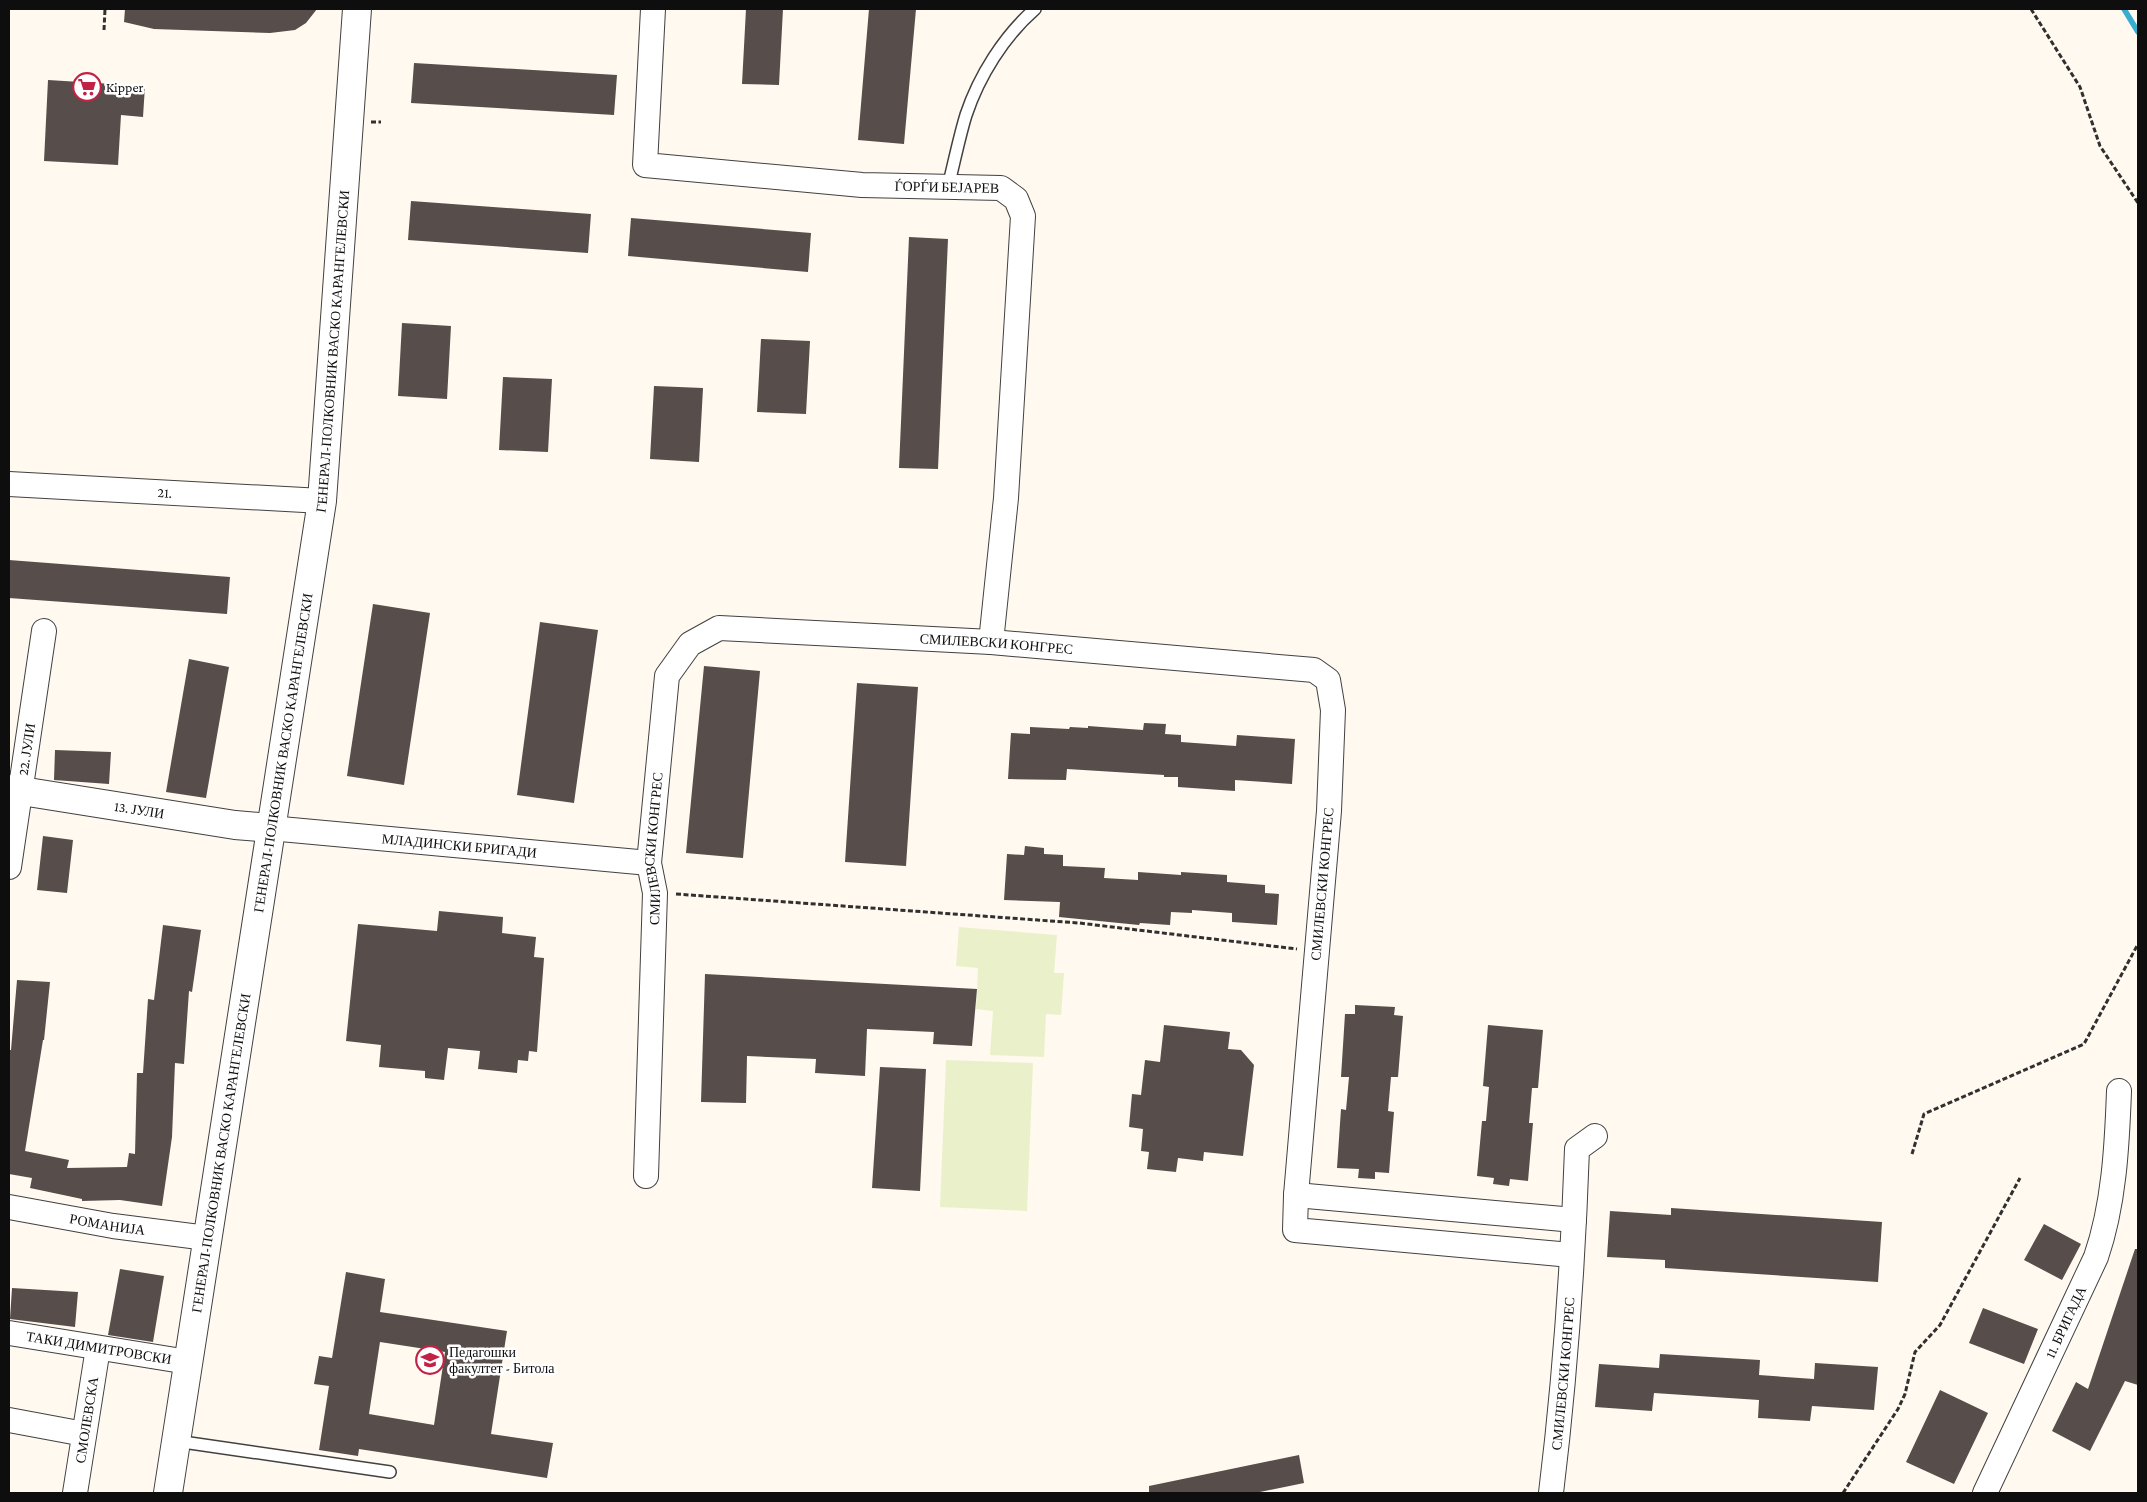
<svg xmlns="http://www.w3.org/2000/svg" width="2147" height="1502" font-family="'Crimson Pro',serif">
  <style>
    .pitch { fill: #eaf1ca }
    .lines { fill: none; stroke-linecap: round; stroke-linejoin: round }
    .stream { stroke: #38add0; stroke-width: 5.5 }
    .building { fill: #574d4a; fill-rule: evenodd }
    .service-casing { stroke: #414141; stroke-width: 14 }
    .minor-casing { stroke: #414141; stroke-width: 26 }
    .tertiary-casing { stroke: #414141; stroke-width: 30 }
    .path { stroke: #303030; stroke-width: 3; stroke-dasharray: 5 2.5; stroke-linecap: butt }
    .service { stroke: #fff; stroke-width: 11 }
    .minor { stroke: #fff; stroke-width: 24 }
    .tertiary { stroke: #fff; stroke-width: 28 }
    .labels { text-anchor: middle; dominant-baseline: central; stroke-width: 5; stroke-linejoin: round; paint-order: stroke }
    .poi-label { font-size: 14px; fill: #0e0e0e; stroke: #fff; text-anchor: start }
    .street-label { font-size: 14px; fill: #0e0e0e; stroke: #fff }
  </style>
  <rect width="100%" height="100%" fill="#fff9ef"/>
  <path class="pitch" d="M959,927L1057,935L1054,973H1064L1061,1015L1046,1014L1044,1057L990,1055L993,1011L976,1009L978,968L956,966Z
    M946,1060L1033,1063L1027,1211L940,1207Z"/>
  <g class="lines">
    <path class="stream" d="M2124,9L2138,32"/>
  </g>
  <path class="building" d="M125,9H317L306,23L295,30L270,33L154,29L124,22Z
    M746,9H783L779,85L742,84Z
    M869,9H916L904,144L858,140Z
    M414,63L617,75L614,115L411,103Z
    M48,80L145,86L143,117L121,115L118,165L44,161Z
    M411,201L591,214L588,253L408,240Z
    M631,218L811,233L808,272L628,256Z
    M909,237L948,239L938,469L899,468Z
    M402,323L451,326L447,399L398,396Z
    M761,339L810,341L806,414L757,412Z
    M503,377L552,379L548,452L499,450Z
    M654,386L703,388L699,462L650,459Z
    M9,560L230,577L227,614L9,598Z
    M373,604L430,613L404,785L347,776Z
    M540,622L598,630L574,803L517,795Z
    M189,659L229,667L206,798L166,792Z
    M704,666L760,671L743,858L686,853Z
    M857,683L918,687L906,866L845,862Z
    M1144,723L1166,724L1165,734L1181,735V742L1236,746L1237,735L1295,739L1292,784L1235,780V791L1178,787V777H1164V775L1067,769L1066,780L1008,779L1011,733L1030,734V727L1069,729L1070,727L1088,728V726L1143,730Z
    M55,750L111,752L109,784L54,780Z
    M43,836L73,840L67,893L37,890Z
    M1025,846L1044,848V854L1063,855V866L1105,868L1104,878L1138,880V872L1181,875V872L1227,875V882L1265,885V893L1279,894L1277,925L1232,922V913L1192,910V913L1171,912L1170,925L1140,923L1139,925L1059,917L1060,902L1004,900L1007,854L1024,855Z
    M439,911L503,917L502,933L536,937L534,957L544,958L537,1052L529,1051L528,1061L518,1060L517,1073L478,1069L480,1051L448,1048L444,1080L425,1078V1071L379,1067L381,1045L346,1041L358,924L437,931Z
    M163,925L201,930L192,992L189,991L184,1064L175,1063L172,1137L162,1206L120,1200L82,1201V1199L30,1188L32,1178L9,1174V1050H11L17,980L50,982L44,1040H43L25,1151L69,1160L67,1168L127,1167L129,1153L135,1154L137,1073H143L148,999L154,1000Z
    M705,974L977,989L972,1046L933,1044L934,1032L867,1029L865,1076L815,1073L816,1059L747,1056L746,1103L701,1102Z
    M1355,1005L1395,1007L1394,1015L1403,1016L1398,1077H1391L1388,1111L1394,1112L1389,1173L1375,1172V1179L1358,1178L1359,1169L1337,1168L1341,1109L1346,1110L1349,1077H1341L1345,1014H1355Z
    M1164,1025L1230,1032L1228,1049L1241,1050L1254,1065L1243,1156L1204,1152L1203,1161L1178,1158L1176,1172L1147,1169L1149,1152L1141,1151L1143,1129L1129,1127L1132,1094L1141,1095L1145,1060L1160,1062Z
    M1488,1025L1543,1030L1538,1088H1532L1529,1123H1533L1528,1181L1510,1179L1509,1186L1493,1184L1494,1178L1477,1176L1482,1121H1486L1489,1087L1483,1086Z
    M880,1067L926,1069L920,1191L872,1188Z
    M1671,1208L1882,1222L1878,1282L1665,1268V1260L1607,1257L1610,1211L1671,1215Z
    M2044,1224L2081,1244L2062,1280L2024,1260Z
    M2135,1249H2138V1385L2125,1381L2090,1451L2052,1431L2076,1382L2088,1389Z
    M120,1269L164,1276L153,1342L108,1335Z
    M346,1272L385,1279L380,1312L507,1331L491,1434L553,1443L547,1478L359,1449L358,1456L319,1450L329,1386L314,1384L319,1356L332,1358ZM380,1342L445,1352L434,1425L369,1414Z
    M12,1288L78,1292L75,1327L10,1319Z
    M1983,1308L2038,1329L2024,1364L1969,1343Z
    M1660,1354L1760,1360L1759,1375L1814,1379L1815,1363L1878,1367L1874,1410L1812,1406L1810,1421L1758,1418L1759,1400L1654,1393L1652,1411L1595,1407L1599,1364L1659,1368Z
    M1940,1390L1988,1413L1954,1484L1906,1462Z
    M1299,1455L1304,1483L1255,1493H1149V1486Z"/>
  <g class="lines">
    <defs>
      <path id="service" d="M948,187C954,163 959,138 966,115C979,76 1004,36 1035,9
        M176,1441L390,1472"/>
      <g id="minor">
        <path id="s1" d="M653,9L645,165L862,185L1001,188L1016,199L1023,216L1006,498L991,642"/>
        <path id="s2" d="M9,484L322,501"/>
        <path id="s3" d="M270,828L649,863"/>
        <path id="s4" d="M9,867L44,631"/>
        <path id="s5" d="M646,1176L655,893L649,863L667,676L690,644L719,628L991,642L1314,670L1328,680L1333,710L1329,811L1296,1195L1295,1230L1571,1255"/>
        <path d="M1296,1195L1574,1220"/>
        <path id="s6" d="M9,1207L113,1226L207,1238"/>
        <path id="s7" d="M9,1333L188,1362"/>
        <path d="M9,1420L84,1434"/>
        <path id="s8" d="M75,1493L98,1348"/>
        <path id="s9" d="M1551,1493C1565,1379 1573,1264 1577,1149L1595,1136"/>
        <path id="s10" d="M1985,1493L2096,1257C2114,1205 2117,1146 2119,1091"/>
      </g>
      <g id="tertiary">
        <path id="s11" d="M9,789L235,825L270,828"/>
        <path id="s12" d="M168,1493L322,501L357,9"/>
      </g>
    </defs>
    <use href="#service" class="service-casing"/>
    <use href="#minor" class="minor-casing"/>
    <use href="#tertiary" class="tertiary-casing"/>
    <path class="path" d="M2031,9L2080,87L2100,146L2138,203
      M104,30L105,9
      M371,122H381
      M676,894L1079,923L1297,949
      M1912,1154L1924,1114L2084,1044L2138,944
      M1843,1493L1898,1409L1905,1394L1915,1352L1940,1325L2020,1178"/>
    <use href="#service" class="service"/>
    <use href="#minor" class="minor"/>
    <use href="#tertiary" class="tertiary"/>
  </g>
  <defs>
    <symbol id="supermarket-ring" viewBox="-11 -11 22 22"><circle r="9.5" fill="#fff" stroke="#c12345" stroke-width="1.5"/><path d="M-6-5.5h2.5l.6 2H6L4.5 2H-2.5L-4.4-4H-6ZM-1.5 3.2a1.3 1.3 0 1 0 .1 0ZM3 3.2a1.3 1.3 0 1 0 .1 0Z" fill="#c12345"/></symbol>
    <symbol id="university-ring" viewBox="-11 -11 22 22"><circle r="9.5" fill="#fff" stroke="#c12345" stroke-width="1.5"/><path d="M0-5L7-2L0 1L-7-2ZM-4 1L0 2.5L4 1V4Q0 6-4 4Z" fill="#c12345"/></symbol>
  </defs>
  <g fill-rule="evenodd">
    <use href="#supermarket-ring" x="71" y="71" width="32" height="32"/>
    <use href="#university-ring" x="414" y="1344" width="32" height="32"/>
  </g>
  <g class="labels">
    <g class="poi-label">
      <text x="106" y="87">Kipper</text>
      <text x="449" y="1352">Педагошки<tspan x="449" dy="16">факултет - Битола</tspan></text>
    </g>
    <g class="street-label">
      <text stroke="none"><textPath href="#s1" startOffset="459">ЃОРЃИ БЕЈАРЕВ</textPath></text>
      <text stroke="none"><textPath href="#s12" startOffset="1154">ГЕНЕРАЛ-ПОЛКОВНИК ВАСКО КАРАНГЕЛЕВСКИ</textPath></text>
      <text stroke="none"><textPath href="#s2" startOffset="156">21.</textPath></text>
      <text stroke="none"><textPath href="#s5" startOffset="852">СМИЛЕВСКИ КОНГРЕС</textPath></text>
      <text stroke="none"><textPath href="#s4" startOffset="119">22. ЈУЛИ</textPath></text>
      <text stroke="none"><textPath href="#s12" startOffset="749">ГЕНЕРАЛ-ПОЛКОВНИК ВАСКО КАРАНГЕЛЕВСКИ</textPath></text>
      <text stroke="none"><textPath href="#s11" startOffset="132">13. ЈУЛИ</textPath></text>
      <text stroke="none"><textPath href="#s3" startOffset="190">МЛАДИНСКИ БРИГАДИ</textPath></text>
      <text stroke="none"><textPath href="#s5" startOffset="328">СМИЛЕВСКИ КОНГРЕС</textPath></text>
      <text transform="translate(1322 884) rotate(-85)">СМИЛЕВСКИ КОНГРЕС</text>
      <text stroke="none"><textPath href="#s12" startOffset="344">ГЕНЕРАЛ-ПОЛКОВНИК ВАСКО КАРАНГЕЛЕВСКИ</textPath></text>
      <text stroke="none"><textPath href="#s6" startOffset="100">РОМАНИЈА</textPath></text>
      <text stroke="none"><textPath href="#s10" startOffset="189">11. БРИГАДА</textPath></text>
      <text stroke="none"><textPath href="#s7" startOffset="91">ТАКИ ДИМИТРОВСКИ</textPath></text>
      <text stroke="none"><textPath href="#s9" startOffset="120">СМИЛЕВСКИ КОНГРЕС</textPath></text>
      <text stroke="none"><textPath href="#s8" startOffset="74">СМОЛЕВСКА</textPath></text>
    </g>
  </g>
  <rect width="2147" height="1502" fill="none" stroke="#0e0e0e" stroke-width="20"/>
</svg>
